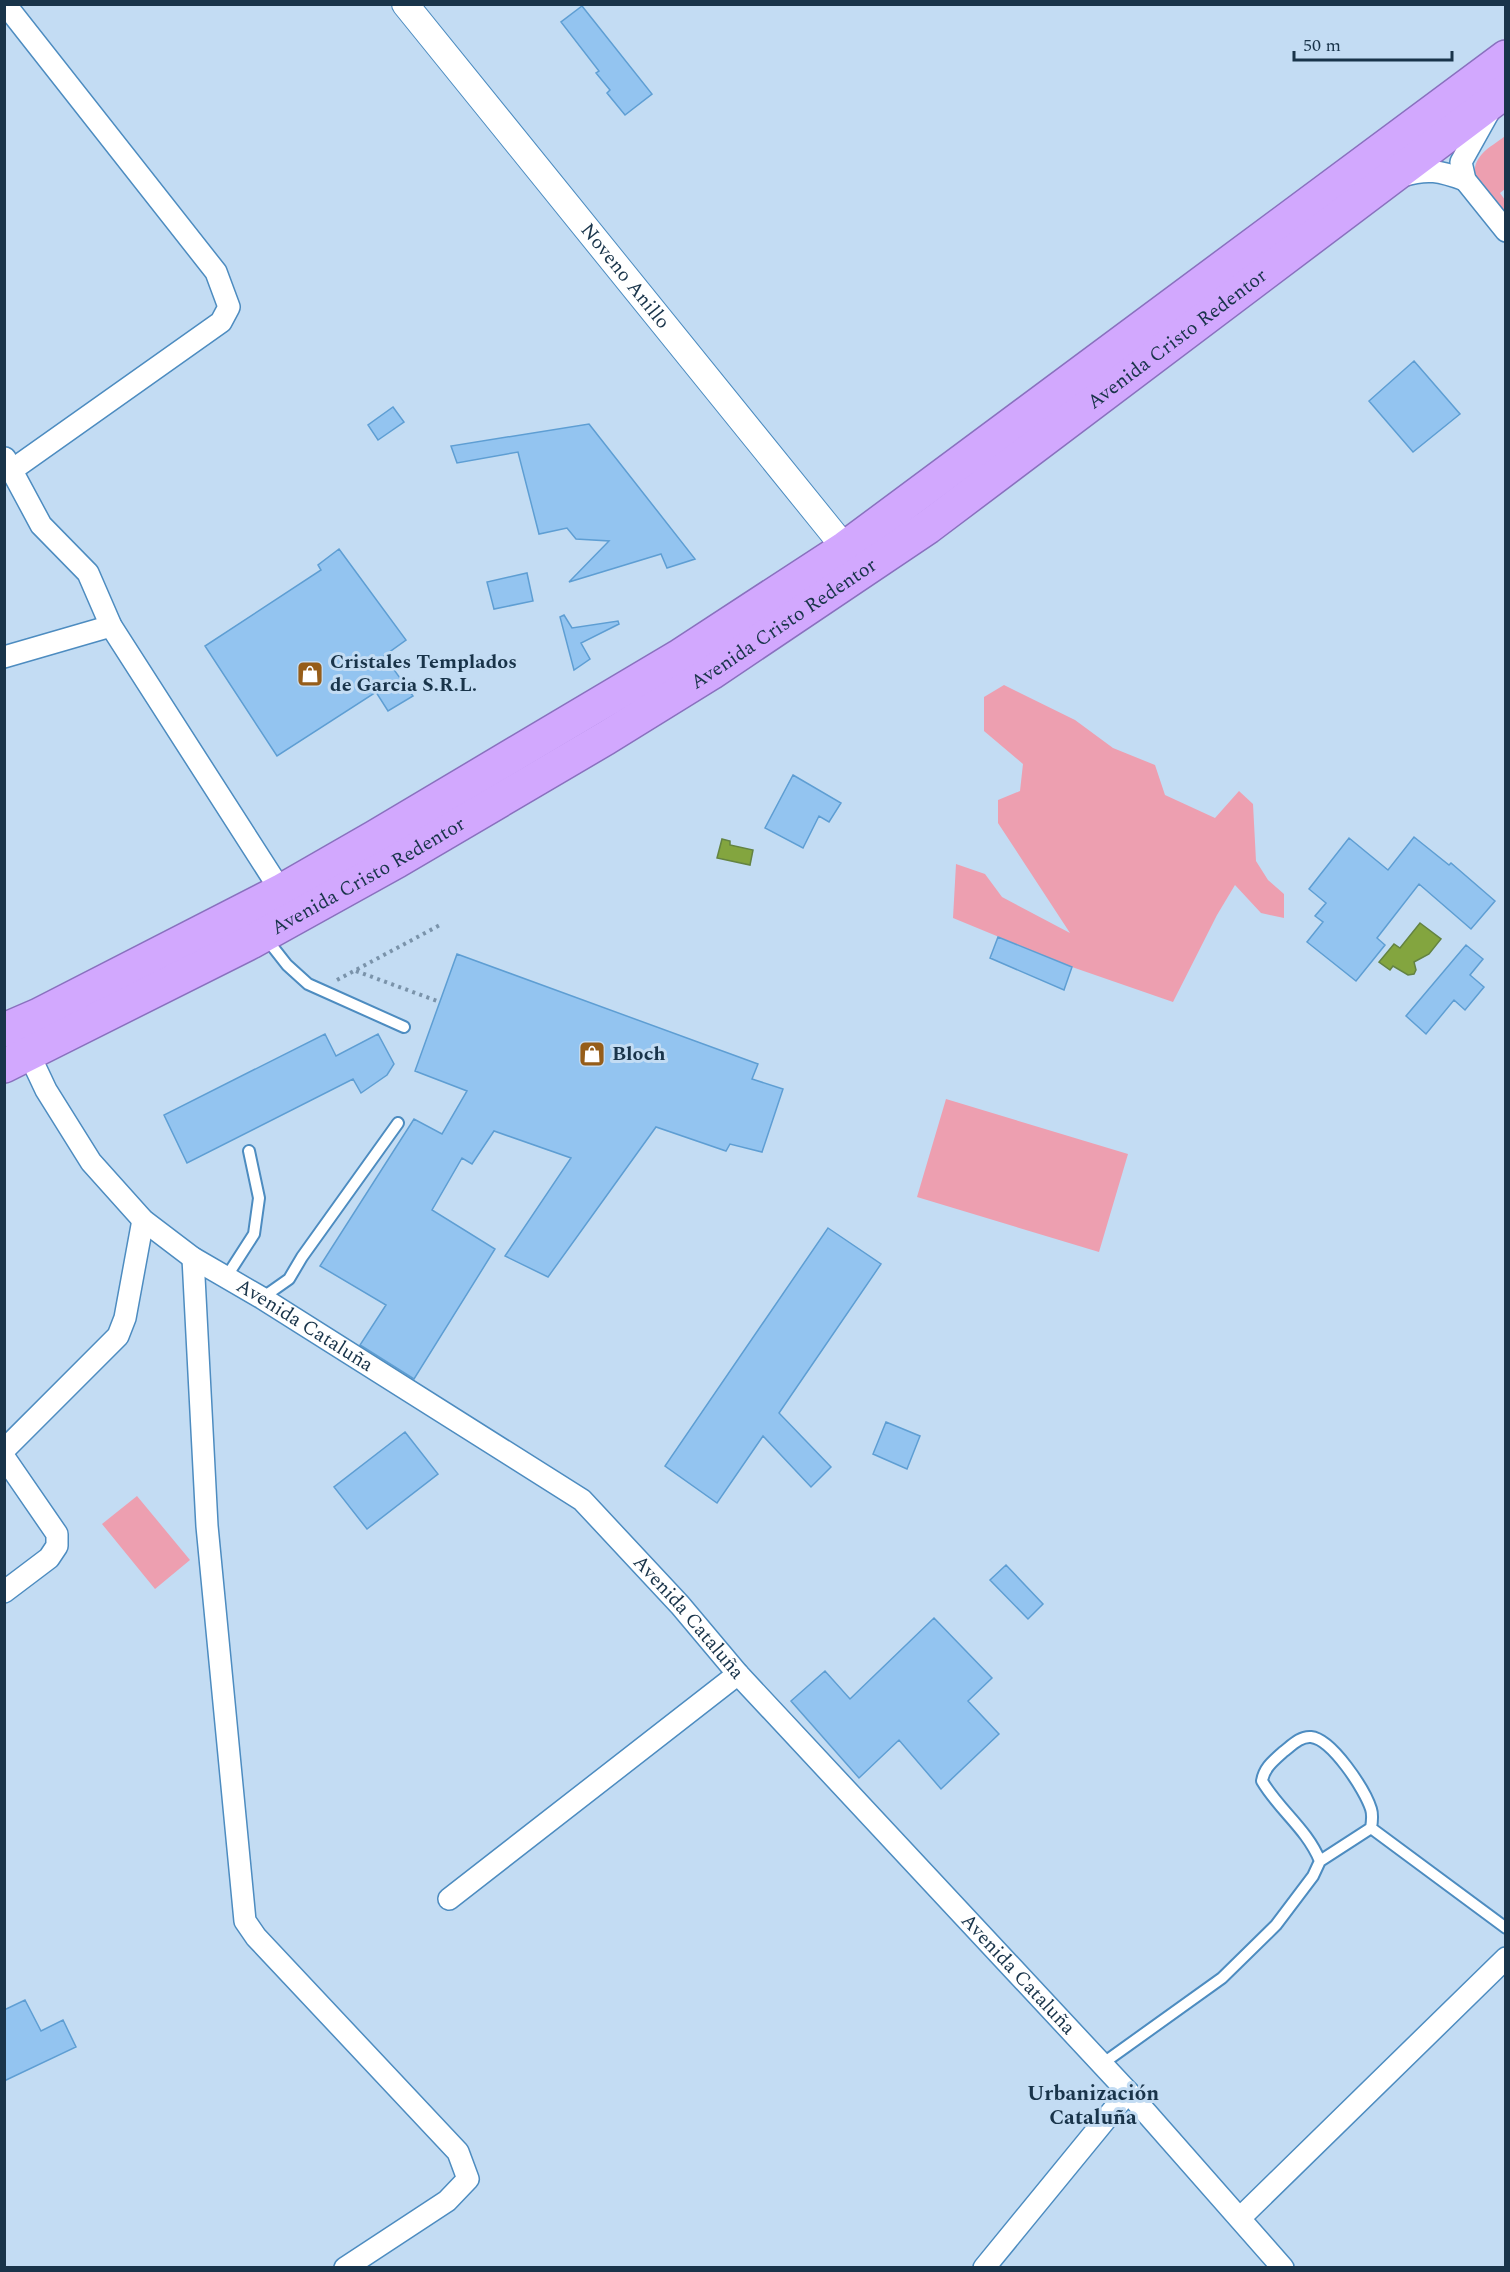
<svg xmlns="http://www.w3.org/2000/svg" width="1510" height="2272" font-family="Spectral,serif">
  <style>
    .green { fill: #ed9fb0 }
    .water { fill: #83a53f; stroke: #638342; stroke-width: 1.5 }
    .building { fill: #93c4f0; stroke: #5e9ed3; stroke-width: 1.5 }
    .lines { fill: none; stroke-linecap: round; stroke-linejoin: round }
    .service-casing { stroke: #4d8cc0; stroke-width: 14 }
    .minor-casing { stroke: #4d8cc0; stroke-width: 24 }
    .tertiary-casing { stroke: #4d8cc0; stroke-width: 28 }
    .trunk-casing { stroke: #8971be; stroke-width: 36 }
    .path { stroke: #7a93aa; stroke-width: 4; stroke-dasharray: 3 4.5; stroke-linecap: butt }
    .service { stroke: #fff; stroke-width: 10 }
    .minor { stroke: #fff; stroke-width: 21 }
    .tertiary { stroke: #fff; stroke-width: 26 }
    .trunk { stroke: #d2a8fe; stroke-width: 33 }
    .labels { text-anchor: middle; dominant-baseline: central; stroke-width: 6; stroke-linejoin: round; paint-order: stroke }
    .street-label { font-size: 20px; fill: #19344a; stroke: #c3dcf3 }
    .poi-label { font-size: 20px; font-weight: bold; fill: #19344a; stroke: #c3dcf3; text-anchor: start }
    .neighbourhood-label { font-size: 21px; font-weight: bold; fill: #19344a; stroke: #c3dcf3 }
  </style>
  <rect width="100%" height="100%" fill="#c3dcf3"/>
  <path class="green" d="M1505,136V189L1500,193L1505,200V218C1490,199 1461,178 1482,154C1488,147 1498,142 1505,136Z
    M1004,685L1075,720L1113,748L1155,765L1165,795L1215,818L1239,791L1253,804L1256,861L1268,880L1284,894V918L1261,913L1235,885L1217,915L1173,1002L1072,967L953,918L956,864L985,874L1002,897L1070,933L998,823V800L1020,791L1023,764L984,731V697Z
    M946,1099L1128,1154L1099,1252L917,1197Z
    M137,1496L190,1560L155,1589L102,1524Z"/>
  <path class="water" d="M722,839L730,841V845L753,850L750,865L717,858Z
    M1420,923L1441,939L1429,954L1414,962L1416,970L1414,974L1408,975L1393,966L1390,970L1379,962L1394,944L1400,948Z"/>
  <path class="building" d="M582,6L652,94L625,115L607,93L610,90L596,73L599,71L561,22Z
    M1414,361L1460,414L1413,452L1369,401Z
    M393,407L404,422L378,440L368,425Z
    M589,424L695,559L667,568L661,554L569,582L609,541L576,539L567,528L539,534L518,452L457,463L451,446Z
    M339,549L406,640L384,656L413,696L388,711L376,692L277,756L205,646L321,570L318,565Z
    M527,573L533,601L494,609L487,582Z
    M564,615L572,628L618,621L619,624L581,643L590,659L574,670L560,617Z
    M793,775L841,803L829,822L819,816L803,848L765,828Z
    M1414,837L1449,865L1451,863L1495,901L1471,929L1419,884L1377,938L1385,945L1356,981L1307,942L1323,922L1315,916L1326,903L1309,889L1349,838L1388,870Z
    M998,937L1072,967L1064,990L990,958Z
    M1466,945L1483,959L1470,975L1484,987L1465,1010L1454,1000L1426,1034L1406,1016Z
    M457,954L758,1064L752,1079L783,1089L762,1152L730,1144L726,1151L656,1127L548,1277L505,1256L571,1158L494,1131L472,1164L462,1158L432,1210L495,1249L414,1379L360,1345L386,1305L320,1266L414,1119L442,1134L467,1091L415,1071Z
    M325,1034L336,1056L378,1034L394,1064L387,1075L361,1093L353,1079L187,1163L164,1115Z
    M828,1228L881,1264L779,1413L831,1467L811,1487L763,1436L717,1503L665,1466Z
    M886,1422L920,1436L907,1469L873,1454Z
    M405,1432L438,1474L367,1529L334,1487Z
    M1006,1565L1043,1604L1028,1619L990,1580Z
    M934,1618L992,1678L968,1701L999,1734L941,1789L899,1740L859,1778L791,1701L825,1671L850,1699Z
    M25,2000L41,2031L63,2020L76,2047L4,2081V2010Z"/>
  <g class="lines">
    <defs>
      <path id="service" d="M265,937L287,965L308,984L404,1027
        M227,1276L254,1234L259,1198L249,1151
        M262,1298L289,1279L302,1257L398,1123
        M1371,1828L1506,1928
        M1102,2064L1222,1978L1276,1925L1313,1876L1320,1861L1371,1828C1372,1822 1373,1815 1371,1809C1365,1790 1332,1739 1311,1737C1300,1736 1291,1746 1283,1752C1273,1761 1264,1768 1262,1781C1279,1810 1307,1829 1320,1861"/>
      <g id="minor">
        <path d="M5,4L216,272L229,307L221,322L12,470"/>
        <path d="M1490,110L1461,162L1465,180L1506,231"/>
        <path d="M1402,176C1428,168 1440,171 1465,180"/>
        <path d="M5,458L41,525L88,573L111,626L281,891"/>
        <path d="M4,657L111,626"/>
        <path id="s1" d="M29,1054L46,1090L91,1162L143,1220L193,1258L262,1298L582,1500L680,1605L738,1674L1128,2092L1283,2268"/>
        <path d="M193,1258L207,1526L245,1921L256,1937L458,2152L468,2179L447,2201L345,2268"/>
        <path d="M4,1450L118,1336L125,1318L143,1220"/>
        <path d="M4,1457L57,1534V1546L49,1558L4,1592"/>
        <path d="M449,1899L738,1674"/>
        <path d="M1240,2218L1506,1958"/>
        <path d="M984,2268L1128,2092"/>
      </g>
      <g id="tertiary">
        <path id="s2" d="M405,4L845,548"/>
      </g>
      <g id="trunk">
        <path d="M4,1030L39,1015L281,891L375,837L678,657L845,548L1506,57"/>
        <path id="s3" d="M4,1066L251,942L397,861L606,738L711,673L928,527L1506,91"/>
      </g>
    </defs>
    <use href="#service" class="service-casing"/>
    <use href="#minor" class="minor-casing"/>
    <use href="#tertiary" class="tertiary-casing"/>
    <use href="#trunk" class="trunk-casing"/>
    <path class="path" d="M356,971L440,1002
      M337,980L440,925"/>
    <use href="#service" class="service"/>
    <use href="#minor" class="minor"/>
    <use href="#tertiary" class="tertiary"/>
    <use href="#trunk" class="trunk"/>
  </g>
  <defs>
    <symbol id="shop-square" viewBox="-11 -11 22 22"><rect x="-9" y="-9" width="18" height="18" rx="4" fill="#965d19" stroke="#c3dcf3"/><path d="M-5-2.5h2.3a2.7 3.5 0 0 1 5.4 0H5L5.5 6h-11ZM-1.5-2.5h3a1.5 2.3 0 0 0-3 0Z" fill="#fff"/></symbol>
  </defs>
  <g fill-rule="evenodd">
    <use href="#shop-square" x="295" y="659" width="30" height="30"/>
    <use href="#shop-square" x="577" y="1039" width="30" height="30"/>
  </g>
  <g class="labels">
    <g class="street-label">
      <text stroke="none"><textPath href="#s2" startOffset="350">Noveno Anillo</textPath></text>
      <text stroke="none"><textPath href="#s3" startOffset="1383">Avenida Cristo Redentor</textPath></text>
      <text stroke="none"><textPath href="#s3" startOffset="897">Avenida Cristo Redentor</textPath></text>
      <text stroke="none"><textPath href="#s3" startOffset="411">Avenida Cristo Redentor</textPath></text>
      <text stroke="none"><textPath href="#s1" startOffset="396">Avenida Cataluña</textPath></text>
      <text stroke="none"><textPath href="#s1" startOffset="882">Avenida Cataluña</textPath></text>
      <text stroke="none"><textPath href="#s1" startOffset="1368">Avenida Cataluña</textPath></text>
    </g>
    <g class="poi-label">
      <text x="330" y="662">Cristales Templados<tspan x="330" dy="23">de Garcia S.R.L.</tspan></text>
      <text x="612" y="1054">Bloch</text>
    </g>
    <g class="neighbourhood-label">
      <text x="1093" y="2094">Urbanización<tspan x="1093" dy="24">Cataluña</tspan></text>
    </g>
  </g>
  <rect width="1510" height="2272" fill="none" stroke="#19344a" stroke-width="12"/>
  <path d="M1294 51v9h158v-9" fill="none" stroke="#19344a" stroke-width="3"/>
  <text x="1303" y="51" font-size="18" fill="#19344a" stroke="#c3dcf3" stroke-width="4.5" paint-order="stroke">50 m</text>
</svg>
